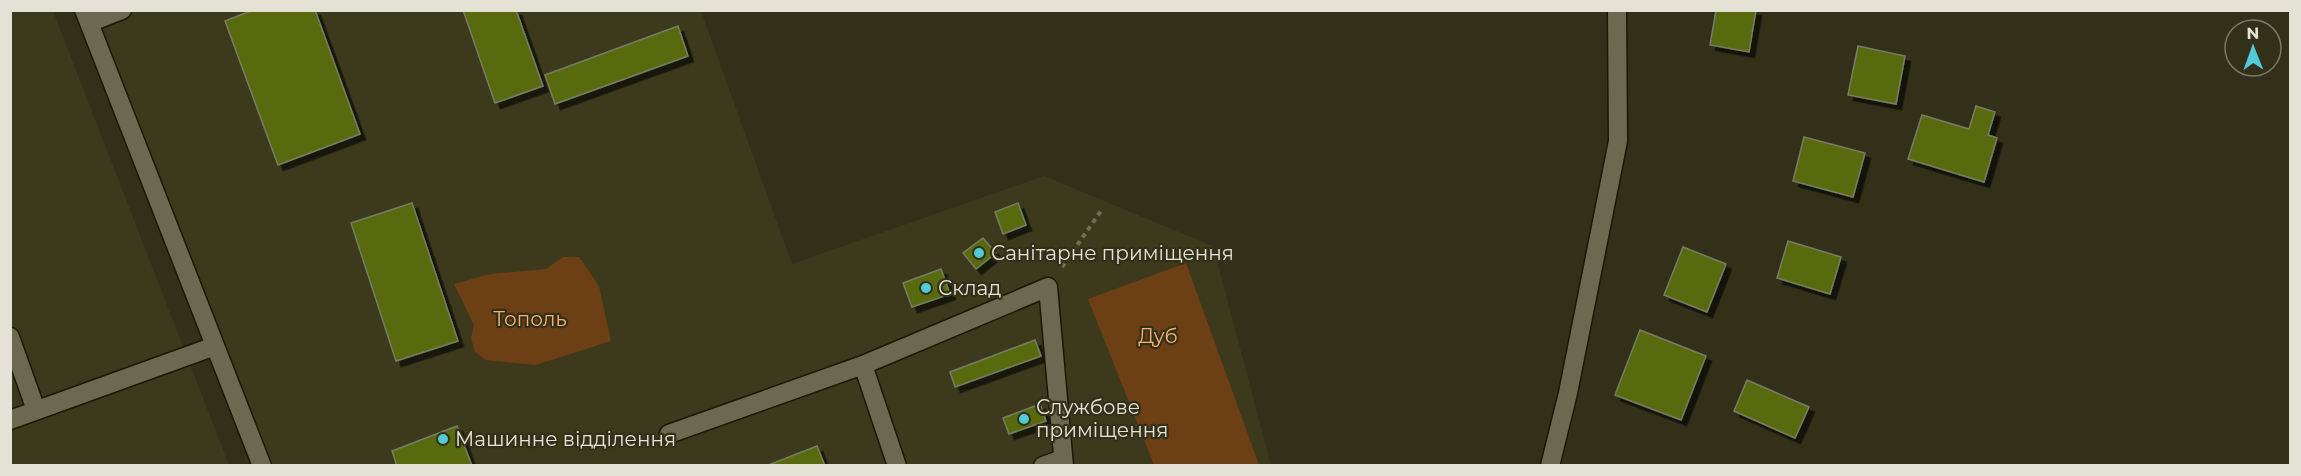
<svg xmlns="http://www.w3.org/2000/svg" width="2301" height="476" font-family="Montserrat,sans-serif">
  <style>
    .built { fill: #3d391c }
    .green { fill: #6d3f14 }
    .building { fill: #586b0e; stroke: #757d65; stroke-width: 1.5; filter: url(#shadow) }
    .lines { fill: none; stroke-linecap: round; stroke-linejoin: round }
    .minor-casing { stroke: #1b1804; stroke-width: 21 }
    .path { stroke: #6f6c59; stroke-width: 4; stroke-dasharray: 4.5 4.5; stroke-linecap: butt }
    .minor { stroke: #6c6951; stroke-width: 18 }
    .poi-dot { fill: #52cbd8; stroke: #33301a; stroke-width: 2 }
    .labels { text-anchor: middle; dominant-baseline: central; stroke-width: 4.5; stroke-linejoin: round; paint-order: stroke }
    .poi-label { font-size: 20px; fill: #e4e2d5; stroke: #33301a; text-anchor: start }
    .park-label { font-size: 20px; fill: #f9af73; stroke: #33301a }
  </style>
  <defs>
    <filter id="shadow"><feDropShadow dx="5.5" dy="5.5" stdDeviation="0" flood-color="#0009"/></filter>
  </defs>
  <rect width="100%" height="100%" fill="#33301a"/>
  <path class="built" d="M10,11H53L229,465H11Z
    M94,11H701L792,264L1044,176L1213,246L1271,465H271Z"/>
  <path class="green" d="M563,257H579L599,286L611,341L536,365L486,360L475,352L471,338L474,325L454,284L490,274L546,269Z
    M1186,263L1259,465H1154L1088,299Z"/>
  <path class="building" d="M253,10H315L360,134L278,165L225,21Z
    M463,10H516L543,86L495,103Z
    M1716,10H1756L1749,52L1710,45Z
    M678,26L688,56L555,104L545,75Z
    M1858,46L1905,56L1896,104L1848,95Z
    M1976,106L1995,112L1988,135L1997,138L1984,182L1908,159L1922,115L1969,129Z
    M1804,137L1865,153L1853,197L1793,181Z
    M412,203L458,341L396,361L351,223Z
    M1018,203L1026,225L1003,234L995,212Z
    M983,238L996,253L976,269L963,253Z
    M1788,241L1841,257L1830,294L1777,278Z
    M1683,247L1726,264L1707,312L1664,295Z
    M941,269L950,294L912,307L903,283Z
    M1640,330L1706,356L1681,420L1615,395Z
    M1035,340L1041,356L955,387L950,372Z
    M1747,380L1809,407L1795,438L1734,411Z
    M1040,404L1046,421L1009,434L1003,418Z
    M457,426L472,466H397L392,451Z
    M817,446L825,466H766Z"/>
  <g class="lines">
    <defs>
      <path id="minor" d="M84,10L262,466
        M89,23L122,10
        M10,337L36,410
        M863,365L1048,287L1064,466
        M10,420L215,346
        M669,434L863,365L897,466
        M1043,466L1062,459
        M1550,466L1568,393L1618,141L1617,10"/>
    </defs>
    <use href="#minor" class="minor-casing"/>
    <path class="path" d="M1062,267L1103,208"/>
    <use href="#minor" class="minor"/>
  </g>
  <g class="poi-dot">
    <circle cx="979" cy="253" r="6"/>
    <circle cx="926" cy="288" r="6"/>
    <circle cx="1024" cy="419" r="6"/>
    <circle cx="443" cy="439" r="6"/>
  </g>
  <g class="labels">
    <g class="poi-label">
      <text x="991" y="253">Санітарне приміщення</text>
      <text x="938" y="288">Склад</text>
      <text x="1036" y="407">Службове<tspan x="1036" dy="23">приміщення</tspan></text>
      <text x="455" y="439">Машинне відділення</text>
    </g>
    <g class="park-label">
      <text x="530" y="319">Тополь</text>
      <text x="1158" y="336">Дуб</text>
    </g>
  </g>
  <rect width="2301" height="476" fill="none" stroke="#e4e2d5" stroke-width="24"/>
  <g transform="translate(2253 48) rotate(359)"><circle r="28" fill="#33301a" stroke="#7a7765" stroke-width="1.5"/>
  <path d="M0-4.5L10 22L0 15L-10 22Z" fill="#52cbd8"/>
  <text y="-9" font-size="16" font-weight="bold" text-anchor="middle" fill="#e4e2d5">N</text>
  </g>
</svg>
